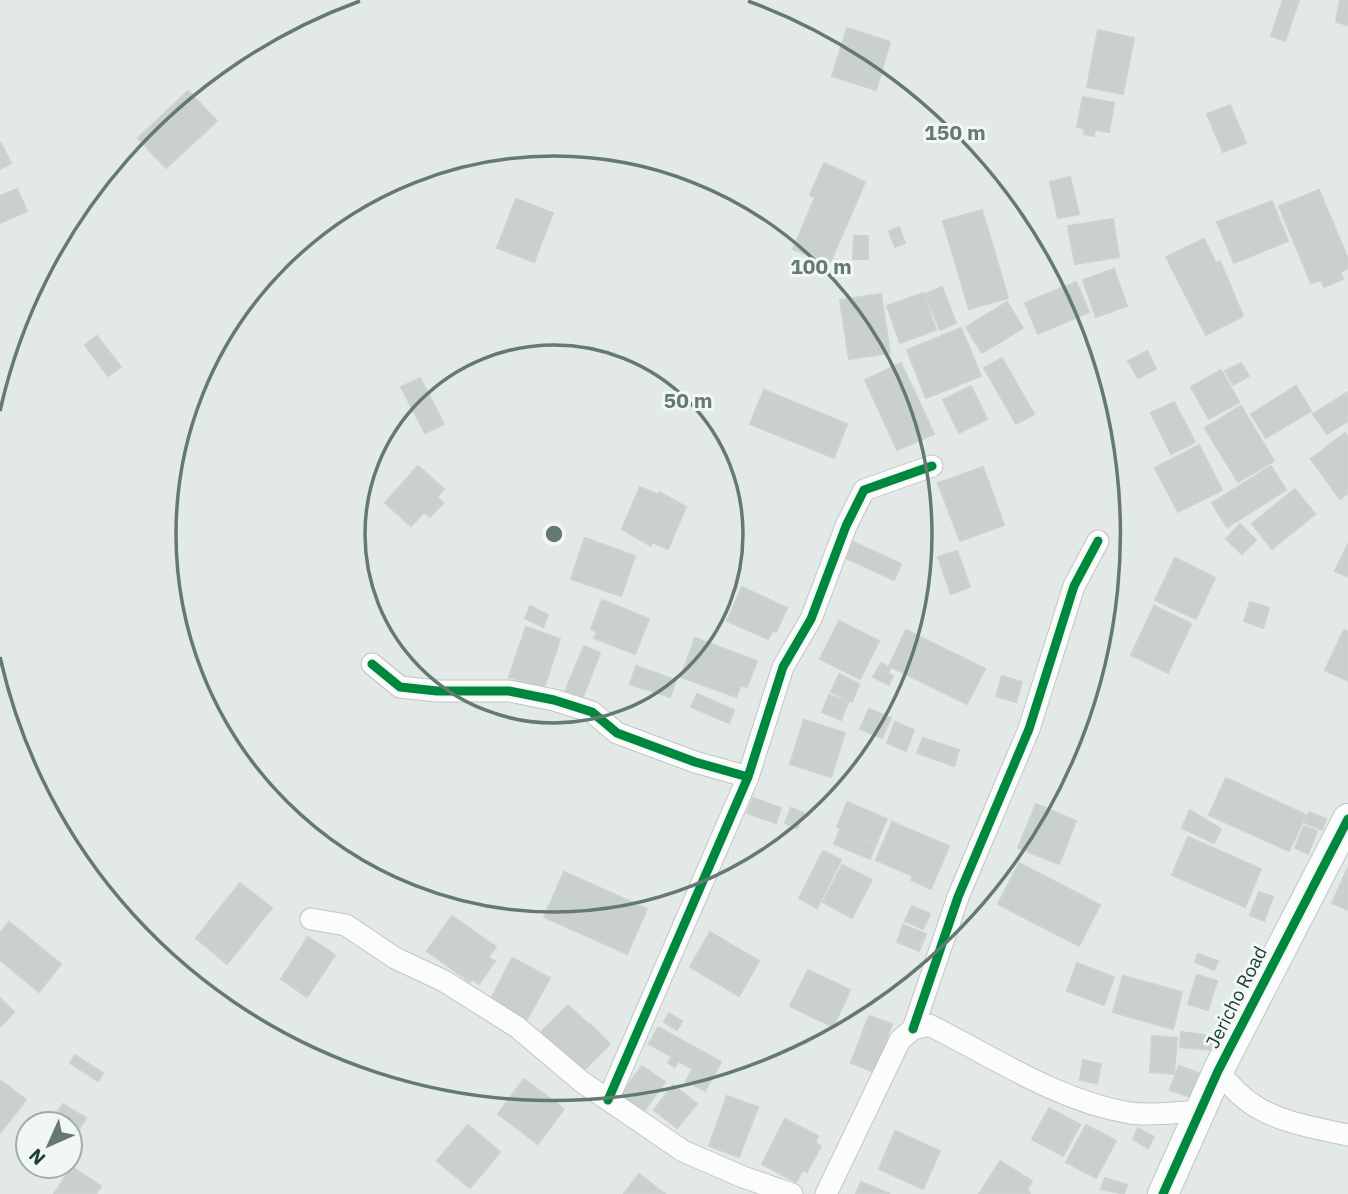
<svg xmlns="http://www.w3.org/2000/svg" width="1348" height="1194" font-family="'IBM Plex Sans',sans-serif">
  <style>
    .building { fill: #cad0cd; stroke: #cbd2cf; stroke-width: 2 }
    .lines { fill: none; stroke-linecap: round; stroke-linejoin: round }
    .street-casing { stroke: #c0c6c3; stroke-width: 23 }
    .secondary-casing { stroke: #bec7c3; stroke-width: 32 }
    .street { stroke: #fbfcfb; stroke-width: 21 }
    .secondary { stroke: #fbfcfb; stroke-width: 30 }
    .cycleway-casing { stroke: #f1f8f4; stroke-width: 13 }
    .cycleway { stroke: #00873e; stroke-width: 9 }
    .ring { fill: none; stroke: #647972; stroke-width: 3.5 }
    .labels { text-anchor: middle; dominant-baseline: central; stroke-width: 6; stroke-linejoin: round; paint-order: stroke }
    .street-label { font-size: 19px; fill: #203d34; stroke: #f1f8f4 }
    .centre { fill: #647972; stroke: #f1f8f4; stroke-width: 3.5 }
    .ring-label { font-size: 21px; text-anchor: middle; font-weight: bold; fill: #647972; stroke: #f1f8f4; stroke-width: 6; stroke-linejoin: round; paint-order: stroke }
  </style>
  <rect width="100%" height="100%" fill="#e3e9e6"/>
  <path class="building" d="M1283,0H1299L1285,41L1271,36Z
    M1340,0H1348V25L1336,22Z
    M847,28L890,42L876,90L832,76Z
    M1098,30L1134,38L1123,94L1087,87Z
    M188,91L217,121L166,168L138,138Z
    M1083,97L1114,103L1109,132L1095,130L1094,136L1084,134L1085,129L1077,127Z
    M1230,105L1246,143L1223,152L1207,114Z
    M0,142L11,163L0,169Z
    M824,163L865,182L829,265L793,249L815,198L810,195Z
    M1070,177L1079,214L1058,218L1050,182Z
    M17,189L27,211L0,223V196Z
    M1319,190L1348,259V268L1340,272L1343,279L1324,287L1321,280L1311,283L1279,206Z
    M516,199L553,213L534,262L497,248Z
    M1272,201L1288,241L1234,263L1217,222Z
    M982,210L1008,298L969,309L943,221Z
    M1113,219L1119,257L1075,264L1068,226Z
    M899,227L905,243L895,247L889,231Z
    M854,236H868V259H853Z
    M1204,239L1216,263L1220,261L1243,316L1206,335L1166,257Z
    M1114,269L1127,306L1096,317L1083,280Z
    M1076,282L1089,312L1038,334L1025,303Z
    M942,287L956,323L940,330L925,294Z
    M923,293L936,330L900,343L887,306Z
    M881,294L890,353L849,359L840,300Z
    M1007,302L1023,328L982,353L966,327Z
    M961,328L981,376L926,398L907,350Z
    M97,336L121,367L108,376L85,345Z
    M1147,351L1156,369L1138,378L1128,361Z
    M1002,358L1034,414L1016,424L984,368Z
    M901,363L934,434L897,450L865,380Z
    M1241,363L1249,376L1233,385L1225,371Z
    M1221,370L1239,402L1209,419L1191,387Z
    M420,378L444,424L425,433L401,387Z
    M971,386L987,419L959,433L943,400Z
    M1296,386L1311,411L1266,438L1251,414Z
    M764,390L847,424L834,458L750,424Z
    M1348,392V421L1327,434L1313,414Z
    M1174,402L1195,442L1171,454L1151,413Z
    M1241,406L1274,461L1238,482L1205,428Z
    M1345,433L1348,437V493L1340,499L1311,459Z
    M1199,445L1222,490L1178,512L1155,468Z
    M418,466L444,489L437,497L443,503L430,517L424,512L411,526L385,503Z
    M1271,466L1286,490L1227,527L1212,503Z
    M983,467L1004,525L960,541L938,483Z
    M640,487L658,495L659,492L686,507L668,549L652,542L651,546L622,529Z
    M1295,489L1315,514L1272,549L1252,524Z
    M1240,524L1256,540L1242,554L1226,539Z
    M585,538L635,556L621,596L571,579Z
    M853,542L901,564L894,580L846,558Z
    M1348,544V577L1335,571Z
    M957,551L970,587L951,594L938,557Z
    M1175,558L1215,578L1196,619L1155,600Z
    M742,587L787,608L776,632L773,630L768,639L727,621Z
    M602,600L649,619L635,654L594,638L597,632L591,629Z
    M1250,602L1269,608L1263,628L1244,621Z
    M530,606L548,615L543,627L525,618Z
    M1154,606L1191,624L1168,673L1131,655Z
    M839,621L879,641L860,679L820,659Z
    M526,627L560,639L544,688L509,677Z
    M906,630L985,669L967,704L889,666Z
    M1344,630L1348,632V681L1325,670Z
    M695,638L757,661L747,687L741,685L736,697L681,677Z
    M584,646L600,653L582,699L565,692Z
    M881,663L890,668L888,673L893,676L889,685L873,677Z
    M636,666L676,680L670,697L630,684Z
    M839,674L859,684L852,702L831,692Z
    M1002,676L1022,682L1016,702L996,696Z
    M697,694L734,710L729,723L691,707Z
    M829,695L848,702L841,720L822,712Z
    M869,709L891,718L882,738L860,729Z
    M804,720L845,733L831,777L790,764Z
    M895,722L914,730L906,751L887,743Z
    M923,738L959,750L954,766L917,753Z
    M1226,778L1306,815L1289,851L1209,815Z
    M753,798L781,808L776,823L747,813Z
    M847,802L887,819L876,844L837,827Z
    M1036,804L1076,821L1059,864L1018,848Z
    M791,808L804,813L797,829L785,823Z
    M1190,810L1221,829L1214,843L1182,828Z
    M1309,812L1326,819L1322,830L1305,823Z
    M892,822L949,846L931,889L911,880L913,876L876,860Z
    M1304,826L1317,831L1308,854L1295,848Z
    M840,830L875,846L870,859L834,844Z
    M1188,837L1261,869L1245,907L1172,875Z
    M823,851L841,860L817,908L799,898Z
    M1019,863L1100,905L1079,946L998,904Z
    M842,865L872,880L852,918L823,902Z
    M1348,868V910L1332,903Z
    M564,872L647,909L627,954L544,917Z
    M240,883L272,908L227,964L196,938Z
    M1259,892L1273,897L1264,921L1250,915Z
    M912,906L930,914L923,929L905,921Z
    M452,916L496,947L488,957L495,961L479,984L472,979L470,982L427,951Z
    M9,922L61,964L39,992L0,960V933Z
    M903,925L926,934L919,951L897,942Z
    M710,932L759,961L739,996L690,967Z
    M308,937L335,955L307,997L281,979Z
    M1198,954L1218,961L1214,970L1195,962Z
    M512,958L550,978L526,1021L490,1001Z
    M1077,963L1114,977L1104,1005L1067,991Z
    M808,970L850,990L833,1027L790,1006Z
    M1197,975L1217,981L1208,1010L1188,1004Z
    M1123,976L1182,992L1173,1029L1113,1012Z
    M0,998L14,1012L0,1027Z
    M568,1005L588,1024L560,1051L541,1032Z
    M669,1013L682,1021L677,1030L664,1022Z
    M869,1016L892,1024L874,1072L851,1063Z
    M590,1024L610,1044L581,1073L561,1053Z
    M658,1027L721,1062L705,1091L686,1081L693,1069L678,1061L675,1067L668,1063L672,1057L649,1044Z
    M1181,1032L1213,1036L1211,1050L1180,1047Z
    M1152,1036L1177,1038L1174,1074L1150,1072Z
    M75,1055L103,1073L98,1081L70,1063Z
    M1083,1060L1101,1064L1097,1083L1080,1080Z
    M642,1066L665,1082L641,1115L618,1099Z
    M1179,1066L1199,1073L1190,1097L1170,1090Z
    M524,1079L564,1109L538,1144L498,1114Z
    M0,1080L26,1100L0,1133Z
    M673,1085L697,1104L677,1128L654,1110Z
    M727,1096L758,1107L739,1157L709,1146Z
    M63,1104L86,1118L76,1134L70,1131V1124L53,1120Z
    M1049,1108L1080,1125L1063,1156L1032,1139Z
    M785,1119L818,1136L815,1143L821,1146L807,1172L803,1170L796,1182L762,1164Z
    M468,1125L500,1152L470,1188L437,1161Z
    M1086,1125L1116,1141L1096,1178L1066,1162Z
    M1138,1128L1154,1137L1148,1148L1133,1139Z
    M895,1131L940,1151L923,1189L879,1169Z
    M1000,1161L1032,1181L1027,1189L1030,1194H979Z
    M72,1167L101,1186L96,1194H54Z
    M639,1174L665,1194H624Z
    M1105,1178L1127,1185L1124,1194L1101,1189Z
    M861,1182L890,1194H856Z"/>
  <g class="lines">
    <defs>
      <path id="street" d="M372,664L400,687L437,691H509L554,700L592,712L617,733L695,762L748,777
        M311,919L346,925L395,958L444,981L517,1027L582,1082L683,1151L743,1177L792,1194
        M913,1029L958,897L1029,729L1074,586L1098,541
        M1218,1071C1227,1081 1237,1094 1249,1102C1276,1122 1315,1128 1348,1135
        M608,1100L748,777L783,667L811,619L846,526L864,490L932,466
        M826,1194L900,1040L913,1029L929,1025C994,1057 1057,1101 1130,1113C1152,1116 1178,1112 1200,1111"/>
      <path id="secondary" d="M1163,1194L1218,1071L1348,819"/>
    </defs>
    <use href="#street" class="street-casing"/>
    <use href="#secondary" class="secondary-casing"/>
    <use href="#street" class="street"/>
    <use href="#secondary" class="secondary"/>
    <defs>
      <path id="cycleway" d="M372,664L400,687L437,691H509L554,700L592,712L617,733L695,762L748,777
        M913,1029L958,897L1029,729L1074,586L1098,541
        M608,1100L748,777L783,667L811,619L846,526L864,490L932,466
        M1163,1194L1218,1071L1348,819"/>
    </defs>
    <use href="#cycleway" class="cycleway-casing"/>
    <use href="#cycleway" class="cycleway"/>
  </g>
  <g class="ring">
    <circle cx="554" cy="534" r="189"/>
    <circle cx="554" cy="534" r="378"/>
    <path d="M0 411A567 567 0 0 1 360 1M748 1A567 567 0 1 1 0 657"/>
  </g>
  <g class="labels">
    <g class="street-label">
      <text transform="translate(1236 997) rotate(-63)">Jericho Road</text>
    </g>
  </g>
  <circle cx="554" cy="534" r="10" class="centre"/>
  <g class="ring-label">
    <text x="955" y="140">150 m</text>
    <text x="821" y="274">100 m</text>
    <text x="688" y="408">50 m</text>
  </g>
  <g transform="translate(49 1145) rotate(225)"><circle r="33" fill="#f1f8f4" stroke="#9dada7" stroke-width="2"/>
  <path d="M0-5L12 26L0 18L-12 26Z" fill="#647972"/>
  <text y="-10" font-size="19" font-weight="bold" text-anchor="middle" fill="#203d34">N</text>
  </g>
</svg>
